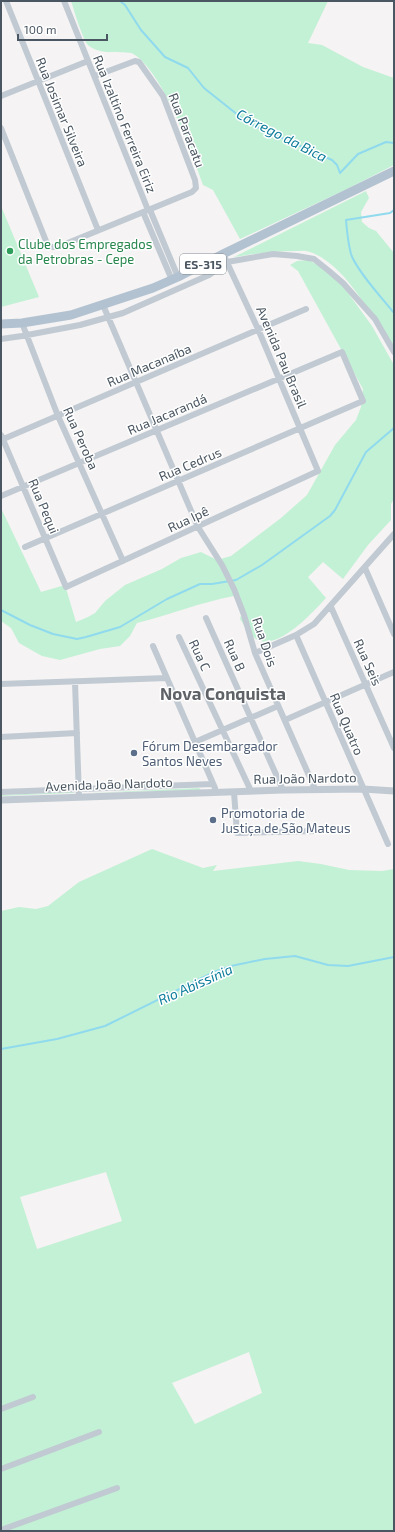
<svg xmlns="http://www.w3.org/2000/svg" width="395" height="1532" font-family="'Exo 2',sans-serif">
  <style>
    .green { fill: #c3f1d5; fill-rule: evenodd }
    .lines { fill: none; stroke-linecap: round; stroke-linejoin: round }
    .stream { stroke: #90daee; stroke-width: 2 }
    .minor { stroke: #c1cad2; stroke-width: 6 }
    .tertiary { stroke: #c1cad2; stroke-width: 7 }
    .primary { stroke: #b3c2d1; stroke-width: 9 }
    .leisure-dot { fill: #2e9e5b; stroke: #fff; stroke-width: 1.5 }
    .service-dot { fill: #5c6f8a; stroke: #fff; stroke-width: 1.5 }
    .labels { text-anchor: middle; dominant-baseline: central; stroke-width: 3; stroke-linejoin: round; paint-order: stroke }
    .shield { fill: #fff; stroke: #808990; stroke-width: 1 }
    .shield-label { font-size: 12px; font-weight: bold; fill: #4a5661 }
    .street-label { font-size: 13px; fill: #4a5661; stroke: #fff }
    .leisure-label { font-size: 13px; fill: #27864d; stroke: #fff; text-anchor: start }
    .service-label { font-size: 13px; fill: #4e5e75; stroke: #fff; text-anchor: start }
    .water-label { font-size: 14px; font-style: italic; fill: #0c7c9b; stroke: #fff }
    .district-label { font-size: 17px; font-weight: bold; fill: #5f6368; stroke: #fff }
  </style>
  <rect width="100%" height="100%" fill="#f5f3f3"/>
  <path class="green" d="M71,1H328L308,43L322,45L363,67L394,78V165L347,189L240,239L213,190L203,185C191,150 168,88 143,62C140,59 135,54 131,53C118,51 101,55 89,46C83,41 74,10 71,1Z
    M366,191L369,198L361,212L362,222L369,228L376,231L394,253V353C375,321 346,264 310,252C305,250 299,251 295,251C274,251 254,254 234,257Z
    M1,206L39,297L1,307Z
    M308,260L324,268L343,286L372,326L394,365V499L391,504V520L368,545L343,579L323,562L308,577L326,598C313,612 279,650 258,640C249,636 245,626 240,619L242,612L234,596C201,602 170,615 137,623L130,636L120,646L100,649L60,660L42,656L19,643L11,628L1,621V508L41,592L65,585L76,622L88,617L95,613L105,601L125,585L162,569L181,558L201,552L217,560L231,556L281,518L307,495L335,445L356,420L361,407L363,389L298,271L290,265L297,261Z
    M199,788L201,790L90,793Z
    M74,792L73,793L1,796V795Z
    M152,849L203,868L217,865L213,871L298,861L321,864L349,870L382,871L394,869V1531H1V911L19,907L36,909L48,906L79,882ZM106,1172L122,1221L37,1249L20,1197ZM249,1352L262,1393L195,1424L172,1383Z"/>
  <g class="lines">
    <path class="stream" d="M120,1L125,5L141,30L165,57L188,68L204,88L248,123L332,160L337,165L340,173L358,154L386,142L394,143
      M394,210L390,213L346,220C347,232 348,243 351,254C356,270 383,299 394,313
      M1,610L30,625L53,634L77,639L86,637L120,627L167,599L200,584H212L236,580L262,565L330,516L335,510L366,452L394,428
      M1,1049L57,1039L105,1026L214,972L231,966L265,959L295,956L328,965L348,966L394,957"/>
    <path class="minor" d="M6,1L98,230
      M64,1L148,210
      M1,96L88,61
      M1,128L48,246L52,247H58L192,192L196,188L195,180L163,96L139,62L135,61L95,76
      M150,210L178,277
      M143,212L172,280
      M103,305L198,527L222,565L234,589L244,615L255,653L315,789
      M22,323L58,416L123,561
      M1,339L22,336L80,325L123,313L209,275L227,262L273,254L297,256L314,259L329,271L343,283L375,319L394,352
      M1,435L66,587L318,471L258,329L223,254
      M1,440L306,309
      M1,496L342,352L363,401L25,547
      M365,568L394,634
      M331,607L394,748
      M206,618L283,790
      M296,635L388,844
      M179,637L251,791
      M153,646L215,788
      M255,653L296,635L314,624L394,534
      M75,682L79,797
      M1,684L167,678
      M285,720L394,672
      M1,737L77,733
      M195,742L278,706
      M1,792L213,784
      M234,792L237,833L315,831
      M1,1409L33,1397
      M1,1469L99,1432
      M1,1530L117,1488"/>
    <path class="tertiary" d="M1,800L283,790L363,789L394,791"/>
    <path class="primary" d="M1,324L22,323L71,315L153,288L178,277L223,254L394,171"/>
  </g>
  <circle class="leisure-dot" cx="10" cy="251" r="4"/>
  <g class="service-dot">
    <circle cx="134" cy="753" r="4"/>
    <circle cx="213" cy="820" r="4"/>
  </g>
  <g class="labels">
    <rect class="shield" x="180" y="254" width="46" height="20" rx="3"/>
    <g class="shield-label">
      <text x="203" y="264">ES-315</text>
    </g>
    <g class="street-label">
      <text transform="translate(62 112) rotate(68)">Rua Josimar Silveira</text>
      <text transform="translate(125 124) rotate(68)">Rua Izaltino Ferreira Eiriz</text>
      <text transform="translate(187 130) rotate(69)">Rua Paracatu</text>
      <text transform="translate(282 357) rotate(67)">Avenida Pau Brasil</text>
      <text transform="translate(149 365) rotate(-23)">Rua Macanaíba</text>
      <text transform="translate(167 414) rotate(-23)">Rua Jacarandá</text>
      <text transform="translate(81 438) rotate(66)">Rua Peroba</text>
      <text transform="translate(190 464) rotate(-23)">Rua Cedrus</text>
      <text transform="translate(44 506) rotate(67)">Rua Pequi</text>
      <text transform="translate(188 519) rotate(-25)">Rua Ipê</text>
      <text transform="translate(265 642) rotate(71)">Rua Dois</text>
      <text transform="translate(200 655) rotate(65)">Rua C</text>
      <text transform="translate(235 655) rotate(66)">Rua B</text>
      <text transform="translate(368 662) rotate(66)">Rua Seis</text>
      <text transform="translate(347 724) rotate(67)">Rua Quatro</text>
      <text transform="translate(305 778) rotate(-1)">Rua João Nardoto</text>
      <text transform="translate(109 784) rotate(-2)">Avenida João Nardoto</text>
    </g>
    <g class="leisure-label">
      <text x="18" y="244">Clube dos Empregados<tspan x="18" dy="15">da Petrobras - Cepe</tspan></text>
    </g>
    <g class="service-label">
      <text x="142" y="746">Fórum Desembargador<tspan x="142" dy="15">Santos Neves</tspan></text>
      <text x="221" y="813">Promotoria de<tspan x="221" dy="15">Justiça de São Mateus</tspan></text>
    </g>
    <g class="water-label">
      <text transform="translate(282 135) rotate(27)">Córrego da Bica</text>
      <text transform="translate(195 984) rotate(-24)">Rio Abissínia</text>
    </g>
    <g class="district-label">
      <text x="223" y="693">Nova Conquista</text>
    </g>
  </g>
  <rect width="395" height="1532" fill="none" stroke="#4a5661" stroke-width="4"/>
  <path d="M18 34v6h89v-6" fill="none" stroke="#4a5661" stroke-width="2"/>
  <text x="24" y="34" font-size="12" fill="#4a5661" stroke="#ffffff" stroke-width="3" paint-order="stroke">100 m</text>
</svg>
